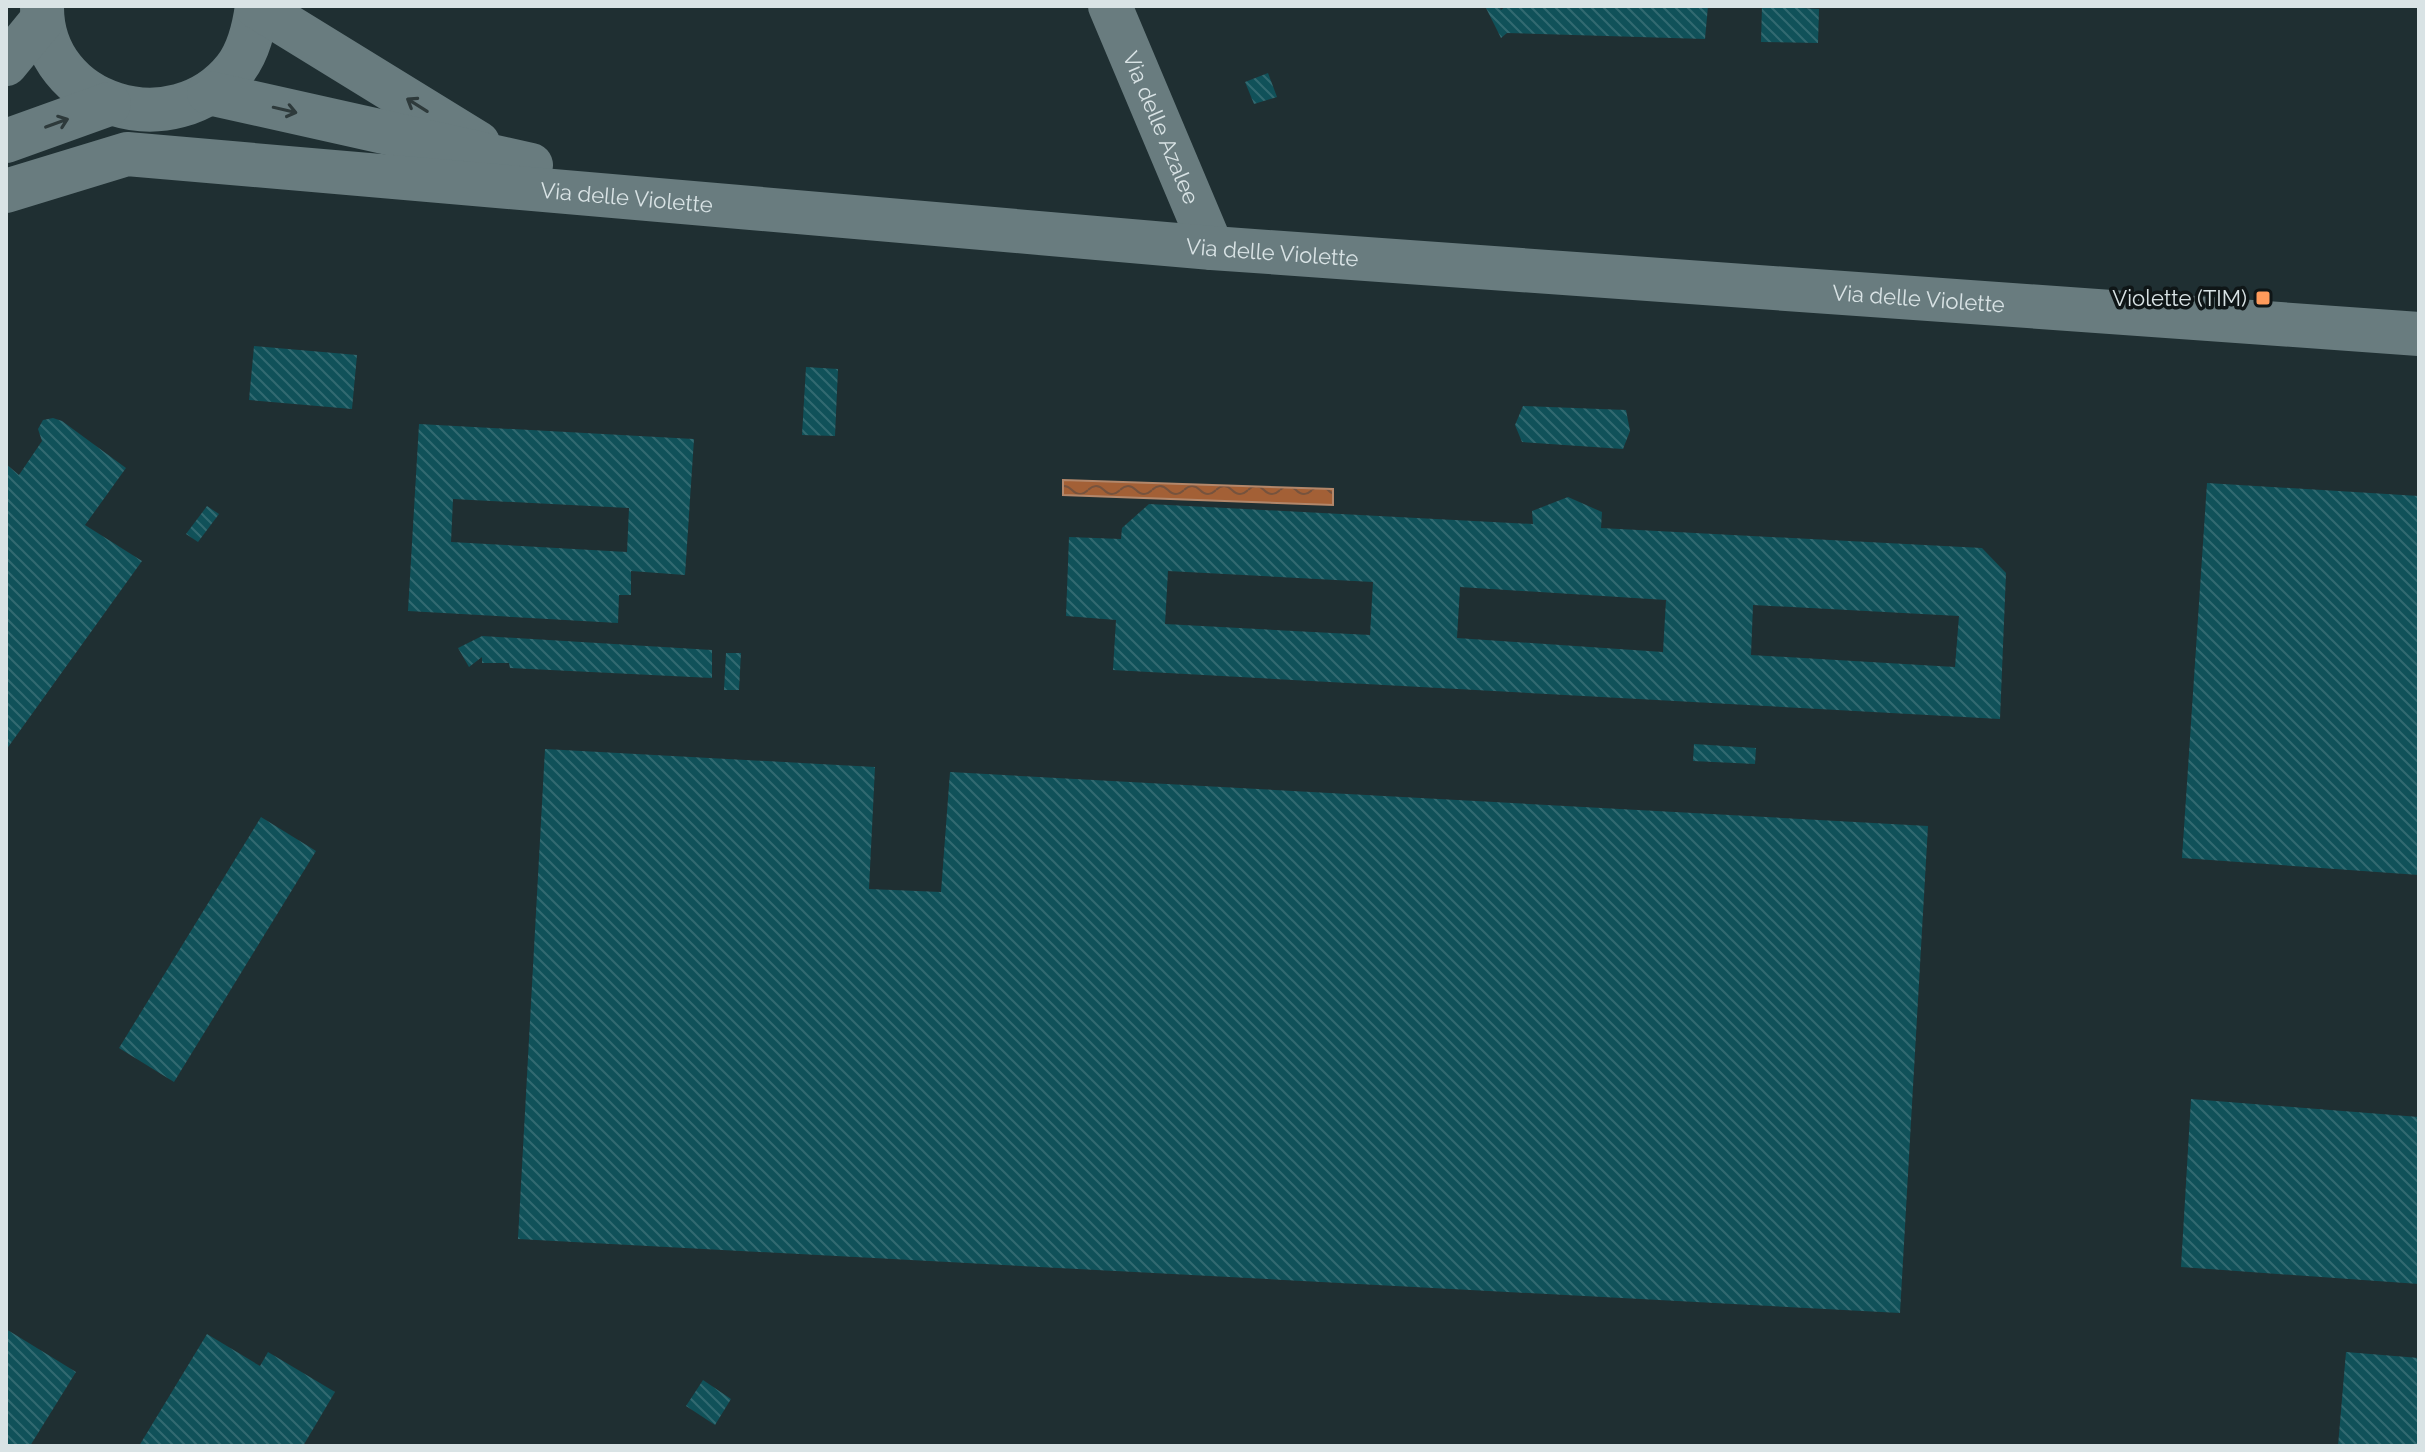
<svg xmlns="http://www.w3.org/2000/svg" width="2425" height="1452" font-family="Raleway,sans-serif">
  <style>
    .water { fill: url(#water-waves); stroke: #b3876a; stroke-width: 2 }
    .building { fill: url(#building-back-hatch); fill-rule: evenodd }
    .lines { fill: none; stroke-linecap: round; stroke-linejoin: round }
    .minor { stroke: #697c7f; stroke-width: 44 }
    .oneway { stroke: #2e3a3b }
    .poi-dot { fill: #ff9b5b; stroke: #0f1617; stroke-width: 3 }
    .labels { text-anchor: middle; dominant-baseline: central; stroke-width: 7; stroke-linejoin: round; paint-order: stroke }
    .street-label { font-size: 22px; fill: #d9e3e5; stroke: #0f1617 }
    .poi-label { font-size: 22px; fill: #d9e3e5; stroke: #0f1617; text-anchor: end }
  </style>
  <defs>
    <pattern id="water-waves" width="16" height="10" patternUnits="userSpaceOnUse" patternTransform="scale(2)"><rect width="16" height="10" fill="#a36036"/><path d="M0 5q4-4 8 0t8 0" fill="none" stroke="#77533d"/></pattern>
    <pattern id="building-back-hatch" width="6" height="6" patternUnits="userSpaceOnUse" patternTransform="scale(2)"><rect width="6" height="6" fill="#105159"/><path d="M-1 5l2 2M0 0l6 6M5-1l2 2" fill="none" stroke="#326a71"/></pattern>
  </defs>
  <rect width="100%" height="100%" fill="#1f2f32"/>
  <path class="water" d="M1063,480L1333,489V505L1063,495Z"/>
  <path class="building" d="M1485,6H1499L1501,10L1506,6H1708L1705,39L1507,33L1501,38Z
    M1762,6L1819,9L1818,43L1761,42Z
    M1268,73L1277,97L1254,104L1245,82Z
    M254,346L357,355L352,409L249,400Z
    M806,367L838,369L835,436L802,435Z
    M1523,406L1626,410L1630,431L1623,449L1522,442L1515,425Z
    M53,418L62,421L126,468L85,525L142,561L6,750V464L19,475L42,441L38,429L43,420Z
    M419,424L694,439L685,575L631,571V595H619L618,623L408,611ZM453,499L629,508L627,552L451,542Z
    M2207,483L2419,496V875L2182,858Z
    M1568,497L1602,512L1601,528L1982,548L2006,573L2000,719L1113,670L1116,620L1066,616L1069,537L1121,539L1122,528L1149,504L1533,524L1532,511ZM1168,571L1373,582L1370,635L1165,624ZM1460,587L1666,600L1663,652L1457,638ZM1753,605L1959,616L1955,667L1751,655Z
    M207,506L219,514L198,542L186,534Z
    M482,636L712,650V678L510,668L509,663H482V657L469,667L458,648Z
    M726,653H741L739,690H724Z
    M1694,744L1756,748L1755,764L1693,761Z
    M545,749L875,767L869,889L941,892L950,772L1928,826L1900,1313L518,1239Z
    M261,817L316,851L174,1082L119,1048Z
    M2191,1099L2419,1117V1284L2181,1267Z
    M6,1329L76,1372L30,1446H6Z
    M207,1334L260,1366L268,1352L335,1392L303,1446H139Z
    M2346,1352L2419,1358V1446H2338Z
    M703,1380L731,1399L715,1425L686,1406Z"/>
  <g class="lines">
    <g class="minor">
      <path d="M42,6C41,107 174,146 235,69C249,51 254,28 257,6"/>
      <path id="s1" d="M1110,6L1212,248"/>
      <path d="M257,7L478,143"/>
      <path d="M6,64L42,20"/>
      <path d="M209,93L531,165"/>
      <path d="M6,141L109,104"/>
      <path id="s2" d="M6,191L127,154L1212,248L2419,334"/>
    </g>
  </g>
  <defs><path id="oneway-shaft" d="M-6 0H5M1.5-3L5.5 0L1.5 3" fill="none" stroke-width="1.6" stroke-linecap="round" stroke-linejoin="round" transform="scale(2)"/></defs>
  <g class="oneway">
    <use href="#oneway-shaft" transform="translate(417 105) rotate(-148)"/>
    <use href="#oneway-shaft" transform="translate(285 110) rotate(13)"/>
    <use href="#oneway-shaft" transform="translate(57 123) rotate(-20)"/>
  </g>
  <rect class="poi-dot" x="2255" y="290" width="16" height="16" rx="4"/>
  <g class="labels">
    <g class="street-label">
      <text stroke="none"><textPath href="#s1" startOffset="132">Via delle Azalee</textPath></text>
      <text stroke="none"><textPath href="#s2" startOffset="628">Via delle Violette</textPath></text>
      <text stroke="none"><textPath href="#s2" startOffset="1276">Via delle Violette</textPath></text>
      <text stroke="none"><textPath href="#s2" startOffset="1924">Via delle Violette</textPath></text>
    </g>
    <g class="poi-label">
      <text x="2247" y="298">Violette (TIM)</text>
    </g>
  </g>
  <rect width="2425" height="1452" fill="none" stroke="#d9e3e5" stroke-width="16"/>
</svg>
